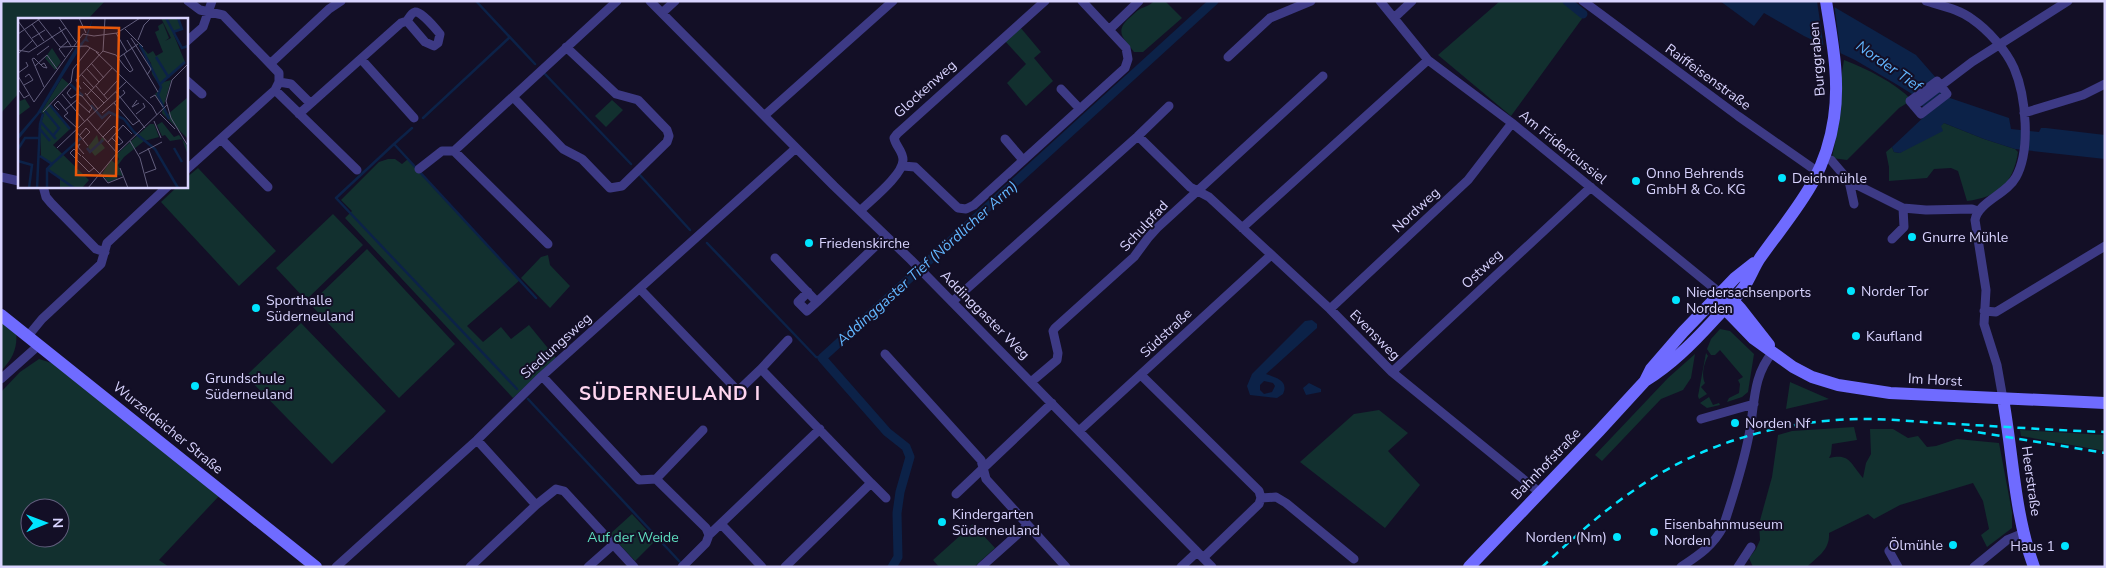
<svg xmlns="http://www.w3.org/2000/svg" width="2106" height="568" font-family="'Nunito Sans',sans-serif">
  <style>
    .green { fill: #12302f; fill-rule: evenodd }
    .water { fill: #0c2248; fill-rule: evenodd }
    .pier { fill: #130f26 }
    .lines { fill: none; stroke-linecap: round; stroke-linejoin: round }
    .stream { stroke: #0c2248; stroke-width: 2.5 }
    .canal { stroke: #0c2248; stroke-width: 9 }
    .street { stroke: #3d3a85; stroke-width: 9 }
    .secondary { stroke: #6f6bff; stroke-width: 12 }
    .rail { stroke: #00e5ff; stroke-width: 2.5; stroke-dasharray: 8 6; stroke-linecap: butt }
    .poi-dot { fill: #00e5ff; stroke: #130f26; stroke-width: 2 }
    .labels { text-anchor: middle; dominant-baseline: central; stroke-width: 4; stroke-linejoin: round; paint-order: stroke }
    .street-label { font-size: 14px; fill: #d9d4ff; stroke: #130f26 }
    .poi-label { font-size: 14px; fill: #d9d4ff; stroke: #130f26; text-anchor: start }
    .park-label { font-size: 14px; fill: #5fe0c0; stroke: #130f26 }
    .water-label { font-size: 15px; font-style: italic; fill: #62b6ff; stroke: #130f26 }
    .district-label { font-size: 19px; font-weight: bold; letter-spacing: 1px; fill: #ffd6f0; stroke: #130f26 }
    .inset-river { fill: none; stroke: #0c2248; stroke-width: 2.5 }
    .inset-road { fill: none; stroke: #625e7d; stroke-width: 1 }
    .view { fill: #e8590c; fill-opacity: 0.15; stroke: #e8590c; stroke-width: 2.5 }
    .inset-edge { fill: none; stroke: #d9d4ff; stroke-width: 2.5 }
  </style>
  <rect width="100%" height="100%" fill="#130f26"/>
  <path class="green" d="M1,1H105L88,19H19V93L1,113Z
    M1154,1H1165L1182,18L1143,52H1134C1125,39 1114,33 1128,19C1132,16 1136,11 1140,9C1146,6 1149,6 1154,1Z
    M1500,1H1563L1584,16L1511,116L1438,55Z
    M1020,27L1041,52L1034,58L1053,81L1026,106L1007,83L1026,64L1005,41Z
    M1844,60C1867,69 1894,82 1912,100L1899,108L1847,160L1832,158L1840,117L1841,78Z
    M612,100L623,110L606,127L595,116Z
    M1944,123L1984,139L2015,149L2018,152C2013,184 1998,197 1967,201L1958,171L1951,168L1934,169L1927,178L1889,181V167L1886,152L1892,147L1894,152L1900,153Z
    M388,159H395L402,164L408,159L520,280L467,326L483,342L501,327L511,339L529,325L556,358L513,398L345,218L352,211L341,200L379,162Z
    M198,168L276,251L239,286L161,202L178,186H186V178Z
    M333,214L363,245L306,300L276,268Z
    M367,249L455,344L399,398L310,304Z
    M548,255L550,265L570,286L550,308L521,278L541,257Z
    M1,320L16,331C18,347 13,359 1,371Z
    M301,323L386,411L332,464L246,376Z
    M1720,329L1730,331L1754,354L1748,392L1742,397L1727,402L1729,398L1739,393L1740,384L1738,380L1743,377L1720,350L1715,355H1711L1707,349L1711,339Z
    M1706,353L1708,356C1704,363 1701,376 1705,383L1701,387L1707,394L1699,399L1698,396Z
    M1695,354L1691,378L1683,390L1661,399L1602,461L1595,455L1668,378Z
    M39,359L55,364L219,496L159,560L169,567H1V392L20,372ZM30,508H60V538H30Z
    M1790,382L1829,399L1786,409Z
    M1709,397L1713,405L1719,403L1720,405L1707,408L1700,403Z
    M1379,410L1408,433L1388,451L1420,485L1385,528L1300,462L1354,414Z
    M1854,427L1857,440L1832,444L1831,454L1829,458C1850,453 1850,463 1863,478L1866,463L1871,454L1870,429H1893L1908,438L1918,436L1927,447L1936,446L1957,439L1999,443L2012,512V528L1987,547L1981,535L1989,529L1983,501L1973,483L1900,505L1874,519L1868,514L1829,533C1830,550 1818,556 1807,567H1753L1749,558L1756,549L1760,540L1759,524L1772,477L1778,435L1792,431Z
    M2020,430L2105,435V451L2021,436Z
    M632,514L656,540L635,561L610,534Z
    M973,524L995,548L974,567H939L933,560Z"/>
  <path class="water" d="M1720,1H1824L1916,55L1937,79L1947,97L2009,118L2011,129L2039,132L2041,128H2046L2105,135V159L2015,149L1984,139L1944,123L1941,126L1943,131L1900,153L1894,152L1892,147L1928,113L1912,94L1896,84L1855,60L1804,36L1764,13L1754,26Z
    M1312,320L1317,324V328L1266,374C1276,378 1289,380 1283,394L1277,398L1250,395L1247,386L1252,374L1305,321ZM1264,381L1273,383L1275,386L1272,392L1264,394L1260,390V385Z
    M1309,383L1321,389V392L1306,395L1303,388Z"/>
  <path class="pier" d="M1817,1L1834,3L1841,56L1824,49Z"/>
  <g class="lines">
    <path class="stream" d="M476,1L535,64
      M545,74L631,164
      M423,118L510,37
      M412,128L394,144L536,298
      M394,144L336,198L517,389
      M639,174L690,230
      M707,243L816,357L822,358
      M528,399L680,562"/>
    <path class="canal" d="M1567,1L1583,14
      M892,567L898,557L897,513L900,492L910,457L906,447L887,432L822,358L1214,1"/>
    <path class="street" d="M188,1L200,10L223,15L279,73V82
      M650,1L834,186L911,260L1212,567
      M1380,1L1428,60L1512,123L1720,293
      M1583,1L1738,116L1818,172
      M1926,1C1942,6 1959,9 1972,19C1988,30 2006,50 2014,68C2026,96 2031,150 2016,177C2007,194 1978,202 1975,220L1986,290L1984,324L1997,365L2003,399
      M662,13L675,1
      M1394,18L1412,1
      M1110,29L1139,1
      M186,42L203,27L212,1
      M1228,57L1270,18L1311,1
      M361,59L414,118
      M270,64L329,9L341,1
      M186,80L202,94
      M1937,81L1947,94L1921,114L1910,101Z
      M279,82L291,84L310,103
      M1061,89L1080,109
      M275,90L357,170
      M514,98L563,149L582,159L610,188L622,186L667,142L669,136L667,130L638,100L616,94L566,47
      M1914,106L1972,62L2068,1
      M2024,113L2083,95L2105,84
      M299,114L401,23L407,21C409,18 411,13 415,12C421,11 436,29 440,34L438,43L434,46L425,42L407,21
      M765,115L893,1
      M1138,136L1190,187L1209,197L1330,309L1392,372L1539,492
      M221,139L268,187
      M1005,139L1023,160
      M454,151L617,1
      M1831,160L1849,181L1854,204
      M903,166L915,167L958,208L966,209L974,205L1125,68L1128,59L1126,48L1082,1
      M419,169L442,151H454L548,244
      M186,170L275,90L279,82
      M1,177L19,181
      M1849,181L1903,208L1926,210L1972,209L1978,211
      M43,186L46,197L51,203L96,249L105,252
      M860,211C871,200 903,175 903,160C903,151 896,147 894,138L897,134L1045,1
      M1242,228L1428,60
      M1892,239L1904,227L1903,208
      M775,258L817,302L886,236
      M640,289L738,391L761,369L871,483
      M808,292L798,302L807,311L817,302
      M952,302L1138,136L1169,106
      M1330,309L1468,180L1512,123
      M1984,311L1996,312L2105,246
      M28,336L42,319L101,264L107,243L168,186
      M885,354L981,460L986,479L1066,567
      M761,369L788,340
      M1392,372L1591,187
      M1141,375L1259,491L1261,498L1276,497L1286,503L1354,559
      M542,376L639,480L656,479L706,528L709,535L706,543L682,567
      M1,379L39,345
      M1031,382L1057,360L1058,353L1053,331L1055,328L1134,257L1148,238L1157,228L1323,76
      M1701,419L1754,404
      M1079,431L1271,255
      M477,440L536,505L556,489L564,491L634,567
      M656,479L703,430
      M956,494L1052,403
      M721,524L762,567
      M709,535L820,429
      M1895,545L1889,551L1898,567
      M1203,558L1259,504L1261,498
      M336,567L477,440L542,376L796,148
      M470,567L536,505
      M588,567L614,544
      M785,567L871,483L886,498
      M981,567L1028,525
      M1181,567L1197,552
      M1681,567C1699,555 1713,546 1723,527C1733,497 1743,466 1749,435C1755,405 1752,376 1773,352
      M1738,567L1751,547
      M1974,567L2007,540L2024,533"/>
    <path class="secondary" d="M1728,295L1740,308L1769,345
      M1722,301L1725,309L1754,339L1793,367L1812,377L1838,385L1890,393L2105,403
      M1,315L316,567
      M1645,381C1671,365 1692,344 1713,321C1723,310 1734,300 1744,287C1750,278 1754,267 1760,258C1794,210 1825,180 1834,118C1840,79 1832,40 1826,1
      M2003,399C2013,454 2014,513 2034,567
      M1469,567L1599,431L1645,381L1651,369L1683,332L1735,278L1754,263"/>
    <path class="rail" d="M1964,430L2105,453
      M1542,567C1576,535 1611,504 1651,479C1707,444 1771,425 1836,420C1870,417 1905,421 1938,423C1994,426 2049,430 2105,432"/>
  </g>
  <g class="poi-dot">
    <circle cx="1782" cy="178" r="5"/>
    <circle cx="1636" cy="181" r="5"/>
    <circle cx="1912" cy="237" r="5"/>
    <circle cx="809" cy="243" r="5"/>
    <circle cx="1851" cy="291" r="5"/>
    <circle cx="1676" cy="300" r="5"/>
    <circle cx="256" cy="308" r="5"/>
    <circle cx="1856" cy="336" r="5"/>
    <circle cx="195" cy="386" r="5"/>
    <circle cx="1735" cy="423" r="5"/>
    <circle cx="942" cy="522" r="5"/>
    <circle cx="1654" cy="532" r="5"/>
    <circle cx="1617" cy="537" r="5"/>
    <circle cx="1953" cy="545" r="5"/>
    <circle cx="2065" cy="546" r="5"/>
  </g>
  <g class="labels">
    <g class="street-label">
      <text transform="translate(1817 59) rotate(-95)">Burggraben</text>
      <text transform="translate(1708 77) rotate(36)">Raiffeisenstraße</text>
      <text transform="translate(925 89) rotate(-42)">Glockenweg</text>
      <text transform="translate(1563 147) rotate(39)">Am Fridericussiel</text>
      <text transform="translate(1416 210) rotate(-43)">Nordweg</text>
      <text transform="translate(1144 226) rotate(-47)">Schulpfad</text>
      <text transform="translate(1482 269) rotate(-43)">Ostweg</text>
      <text transform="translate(985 315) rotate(45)">Addinggaster Weg</text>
      <text transform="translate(1166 333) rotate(-43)">Südstraße</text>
      <text transform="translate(1375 335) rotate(45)">Evensweg</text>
      <text transform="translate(556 346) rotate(-42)">Siedlungsweg</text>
      <text transform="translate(1935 380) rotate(3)">Im Horst</text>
      <text transform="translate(168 428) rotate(39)">Wurzeldeicher Straße</text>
      <text transform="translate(1546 464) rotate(-46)">Bahnhofstraße</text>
      <text transform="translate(2031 481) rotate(82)">Heerstraße</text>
    </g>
    <g class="poi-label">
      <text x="1646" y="173">Onno Behrends<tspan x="1646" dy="16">GmbH &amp; Co. KG</tspan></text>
      <text x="1792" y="178">Deichmühle</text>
      <text x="1922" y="237">Gnurre Mühle</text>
      <text x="819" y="243">Friedenskirche</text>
      <text x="1861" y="291">Norder Tor</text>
      <text x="1686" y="292">Niedersachsenports<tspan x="1686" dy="16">Norden</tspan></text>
      <text x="266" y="300">Sporthalle<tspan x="266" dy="16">Süderneuland</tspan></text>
      <text x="1866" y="336">Kaufland</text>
      <text x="205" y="378">Grundschule<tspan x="205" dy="16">Süderneuland</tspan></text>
      <text x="1745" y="423">Norden Nf</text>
      <text x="952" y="514">Kindergarten<tspan x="952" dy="16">Süderneuland</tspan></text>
      <text x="1664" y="524">Eisenbahnmuseum<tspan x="1664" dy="16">Norden</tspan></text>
      <text x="1607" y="537" text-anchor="end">Norden (Nm)</text>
      <text x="1943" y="545" text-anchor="end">Ölmühle</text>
      <text x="2055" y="546" text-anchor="end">Haus 1</text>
    </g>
    <g class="park-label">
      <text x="633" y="537">Auf der Weide</text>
    </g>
    <g class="water-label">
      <text transform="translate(1889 66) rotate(35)">Norder Tief</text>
      <text transform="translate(927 263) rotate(-42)">Addinggaster Tief (Nördlicher Arm)</text>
    </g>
    <g class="district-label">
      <text x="670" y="394">SÜDERNEULAND I</text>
    </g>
  </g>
  <g transform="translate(18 18)">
    <rect width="170" height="170" fill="#130f26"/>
    <path d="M143,0H159L164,11L155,15L167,44L142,65L153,62L146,87L144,84L149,97L170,79V121L144,95L145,88L137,76L143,70L134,56L133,45L119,23L130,36L135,33L138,38L145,34L137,14L141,12L140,8L145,5L151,20L147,23L153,20ZM34,30L43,44L37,52L27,40ZM44,60L51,66L31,86L52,111L35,127L71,162L64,170H42V160L29,151L38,142L34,146L23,138L22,109L26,96L23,94ZM0,79L2,83L7,81L12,89L0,98ZM144,104L156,119L161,117L170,129V137L164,121L152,123L147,117L144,118L139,107ZM132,106H136L141,119L126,123L106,139L100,147L105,158L99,157V161L90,164L84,156L93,142L98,146L101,141L98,137ZM79,117L81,125L84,119L87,122L83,125L87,130L77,138L70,129Z" fill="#12302f"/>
    <path d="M75,0L69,20L71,24L67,23L46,56L23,94L25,96L22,95L0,122V117L19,95L57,31L67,20Z" fill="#0c2248"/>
    <path class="inset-river" d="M148,0L164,30L170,28M155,14L164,11L160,0M122,27L143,69L140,77L151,101M138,39L151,60M52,66L65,78M142,66L167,44M32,87L52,111M73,87L84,100L91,94L106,101L116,114L137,131L160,170M27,93L41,110L35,118M22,103L38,121M21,110L32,123M69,130L72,134L85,122M156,130L164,144M0,131L7,120H22M22,138L34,146L63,120M0,143L14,147L11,170M29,151L56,170M19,170L22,106L25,96M29,170V151L34,146"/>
    <path class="inset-road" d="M19,0L42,29L69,28L81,35M41,0L58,24M61,0L68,15M0,3L19,28M14,6L26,23M41,9L53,28M107,11L125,29M98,15L109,34M0,16L23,0M14,20L27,12M113,20L133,51L129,57M109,22L140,74M120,22L126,7L133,0M56,28L65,16L76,18L99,15L122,0M0,32L11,34L48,10M85,33L98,37L107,49L112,54L115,52M85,33L87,0M78,34L134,88L139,97M0,36L15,22M106,36L115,52M19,37L31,28M47,39L41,31L50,23M100,40L120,26M14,41L26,69M14,41L16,40L25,49L29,50L26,45L23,47M73,45L86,60M170,46L154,62L148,83L153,100L170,128M17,48L29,37L39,51M69,51L81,64M0,55L10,48L8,44M64,57L76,70M0,58L16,84L55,30M65,64L86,85M6,67L15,62L11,56L7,59M78,68L90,82M53,70L49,75L53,80L59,76L64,78L74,90L71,94M0,71L6,80L11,77M63,71L58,62L85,33M98,74L127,110M67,75L80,91M44,76L67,104M69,77L94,50M86,77L99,63M132,80L137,77L145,89M58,82L72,95M119,82L114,89L121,85M96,85L115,107L122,102M41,92L36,87L40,83L50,95L46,98L60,111M47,92L60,81M25,94L53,64L55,51L72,30M84,95L107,75L105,72M118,96L127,89L125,85M142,96L157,111M69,101L99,135M136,103L143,120M58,113L70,128M79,113L93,97M62,117L68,110L72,114L65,121M85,119L96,108L100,112M94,120L101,127L105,124L97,115M112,123L122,140L130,170M90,124L105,107L114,116L112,114M60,129L62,126L59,128L66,136M39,130L109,63M121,136L144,124M63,138L56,131L52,135L71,154L76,150M64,138L82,156M102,150L110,170M82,155L90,165L105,159M127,155L138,151L130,130M70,170L99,135L149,87"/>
    <path class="view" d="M61,9L101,10L98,158L58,157Z"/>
    <rect width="170" height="170" class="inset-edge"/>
  </g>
  <rect width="2106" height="568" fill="none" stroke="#d9d4ff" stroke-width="5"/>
  <g transform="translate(45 523) rotate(89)"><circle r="24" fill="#130f26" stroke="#625e7d"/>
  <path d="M0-4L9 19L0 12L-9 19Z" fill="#00e5ff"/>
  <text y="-8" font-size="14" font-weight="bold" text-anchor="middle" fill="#d9d4ff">N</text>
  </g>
</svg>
